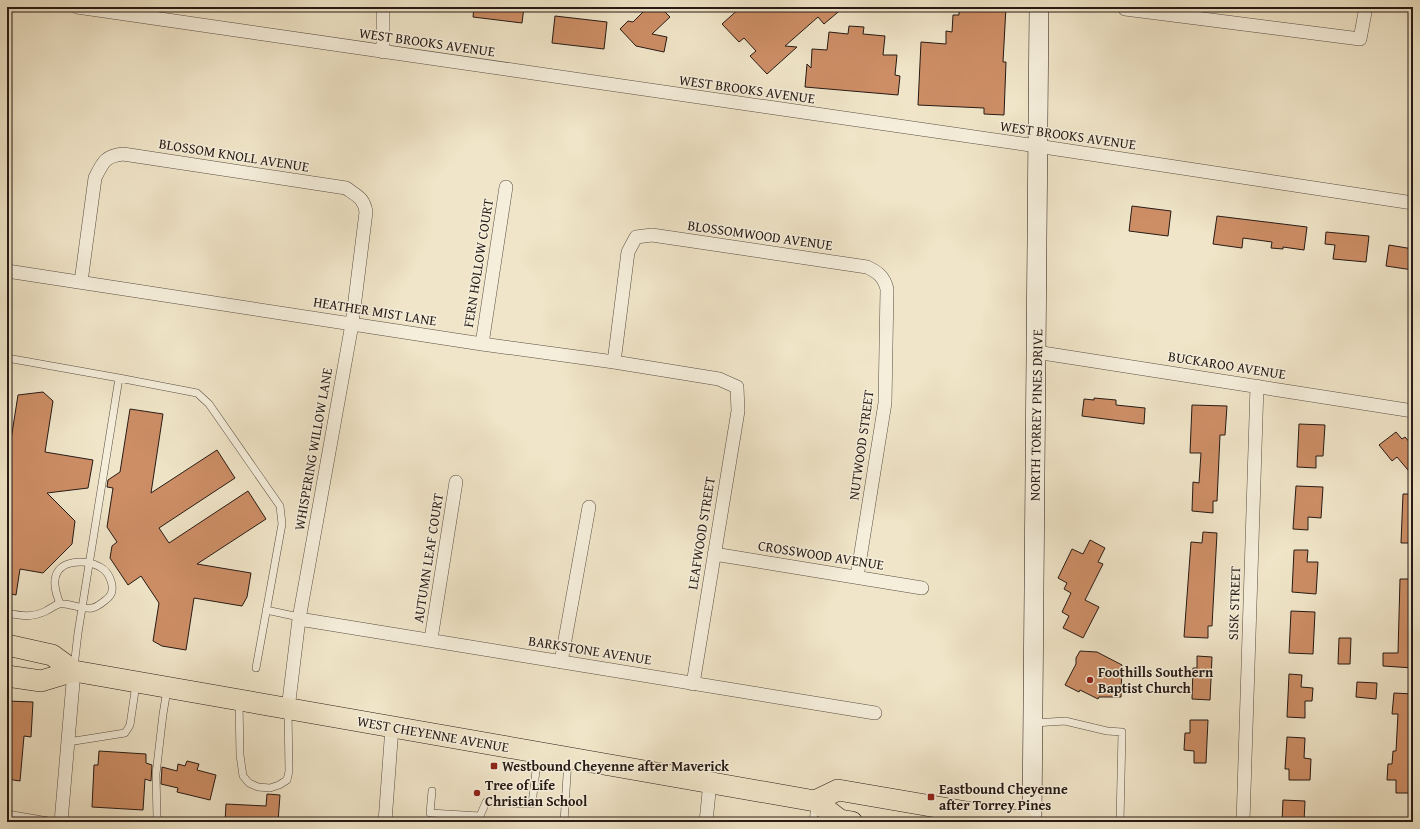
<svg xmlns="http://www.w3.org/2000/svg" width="1420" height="829" font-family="'Gentium Book Plus',serif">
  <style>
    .building { fill: #cd8e66; stroke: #261a15 }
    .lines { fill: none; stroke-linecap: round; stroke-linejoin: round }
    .lane-casing { stroke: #584d42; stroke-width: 8 }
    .street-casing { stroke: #584d42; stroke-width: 14 }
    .secondary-casing { stroke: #261a15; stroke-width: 20 }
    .primary-casing { stroke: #261a15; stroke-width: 22 }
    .lane { stroke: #f5eedb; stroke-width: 7 }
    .street { stroke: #f5eedb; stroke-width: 13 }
    .secondary { stroke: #f5eedb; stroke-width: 19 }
    .primary { stroke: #f0e5c8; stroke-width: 21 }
    .poi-dot { fill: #8f2418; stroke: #f5eedb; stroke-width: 1.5 }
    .labels { text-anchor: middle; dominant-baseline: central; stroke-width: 3; stroke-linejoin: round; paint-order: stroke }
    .street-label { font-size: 14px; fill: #261a15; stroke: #f5eedb }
    .poi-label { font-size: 14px; font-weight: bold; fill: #261a15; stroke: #f5eedb; text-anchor: start }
  </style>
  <rect width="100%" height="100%" fill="#f0e5c8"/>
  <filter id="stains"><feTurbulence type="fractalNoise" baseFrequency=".005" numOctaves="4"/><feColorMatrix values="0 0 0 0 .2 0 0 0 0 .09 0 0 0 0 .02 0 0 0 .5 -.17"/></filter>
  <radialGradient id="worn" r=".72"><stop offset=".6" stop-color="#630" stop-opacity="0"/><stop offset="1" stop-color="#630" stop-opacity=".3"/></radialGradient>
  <path class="building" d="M474,7H524L522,23L473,17Z
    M644,7H660L670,17L652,34L667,37L664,52L636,46L620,29L628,21L633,22L643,12Z
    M741,7H844L824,24L818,17L785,46L797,47L767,74L750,56L756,51L744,38L739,42L722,24Z
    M959,7H1006L1003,62H1006L1004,115L984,114V108L918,105L921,42L946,44V31L952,32L953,15H959Z
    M555,16L607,22L604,49L552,43Z
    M849,26L864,27L863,34L885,36L883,55H897L895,75L900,76L898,95L805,87L807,64L811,68L812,49L827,50L829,32L848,34Z
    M1132,206L1171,211L1168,236L1129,231Z
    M1217,216L1307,227L1304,250L1283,247V249L1271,248L1272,242L1243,238L1242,248L1213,244Z
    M1326,232L1369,236L1366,262L1333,259L1335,245L1325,244Z
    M1389,245L1413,249V270L1386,266Z
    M43,392L53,401L45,452L93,460L88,488L47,493L75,521L72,544L43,573L20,569L16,595L7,593V446H10L18,395Z
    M1094,398L1116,400V405L1145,408L1144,424L1082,416L1084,399L1094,400Z
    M1192,405L1227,406L1225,435H1220L1217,501H1213V513L1192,511L1193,482L1199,483L1201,453H1190Z
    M130,409L163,414L151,493L217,450L235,478L159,528L169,543L248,491L266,519L197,564L251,573L247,597L242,606L194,598L186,650L162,646L153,641L159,603L141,576L128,585L110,558L112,546L117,542L107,527L113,488L107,487L108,480L120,472Z
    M1299,424L1325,425L1323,456H1316V468L1297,467Z
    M1396,432L1402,439L1405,437L1413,446V476L1397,457L1392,461L1379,445Z
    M1296,486L1323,487L1321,518L1308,517V530L1293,529Z
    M1403,494H1413V543H1401Z
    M1203,532L1217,533L1212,626H1208V638L1184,637L1191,542L1202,543Z
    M1090,540L1105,548L1098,562L1103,564L1085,600L1099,607L1083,638L1063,628L1069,616L1062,612L1071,593L1064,589L1067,583L1058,578L1072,549L1083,554Z
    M1294,550H1308L1307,562H1318L1316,594L1292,592Z
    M1400,579H1413V668L1383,666V653H1398Z
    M1291,611L1315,612L1313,654L1289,653Z
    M1339,638H1351L1350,664H1338Z
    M1080,651L1097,652L1122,665L1121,697H1099L1098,699L1080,690L1079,692L1065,685L1076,664V658Z
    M1197,656L1212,657L1210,700L1192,699L1193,668H1197Z
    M1289,674L1302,675L1301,687L1313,688L1312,701H1305V718L1287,717Z
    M1357,682L1377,683L1376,699L1356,697Z
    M1394,693L1413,694V736H1412L1409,793H1396V780H1387L1388,764H1392L1393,751H1396L1398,714H1392Z
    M7,701L33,702L31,737L24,736L20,781L7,779Z
    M1190,720H1208L1206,763H1194V751L1184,750L1185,733H1190Z
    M1287,737L1305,738L1304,758L1311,759L1310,780H1289V769H1285Z
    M99,751L146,754V763L152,765L151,781L145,779L143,810L92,807L94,765H98Z
    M187,761L199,764L197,770L216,775L210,800L177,792L178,788L161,784L162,767L177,771L178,764L185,766Z
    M267,794L280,795L278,822H225L226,804L266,806Z
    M1283,800L1305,801L1304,822H1282Z"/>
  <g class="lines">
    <defs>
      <path id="lane" d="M7,358L119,378L78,633L74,667
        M119,378L197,393L209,404L280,506L282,524L256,668
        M266,610L299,617
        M7,613C22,616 31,618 46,611C50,609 55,605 59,604C67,602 82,610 92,608C98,607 103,602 108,598C117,590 110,572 100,567C86,559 57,559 55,580C54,588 57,596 60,604
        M239,702L240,755L243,776L249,783L258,787L270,788L279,785L287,780L289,771L288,711
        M1034,723L1065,721L1107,731L1122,732L1120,822
        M68,742L125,733L130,725L136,684
        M432,791L430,813L480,816L486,802L532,804L538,754
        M7,814L54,822
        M161,822L157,817L156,774L163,714L167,690
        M564,822L568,760
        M813,822L815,805"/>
      <path id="street" d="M77,7L1037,146L1413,203
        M383,7V52
        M1125,7V9L1360,39L1366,7
        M7,271L482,344L614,362L719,379L737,387L738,411L693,684
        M81,282L95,178C103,162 105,156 123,154L346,188C357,196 364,198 366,212L352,324L299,619L288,709
        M482,344L506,187
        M1036,352L1413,411
        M614,362L628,252L636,237L652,235L867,267C878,272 884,277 887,289L885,403L857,577
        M714,554L922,588
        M299,619L875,713
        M431,639L456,482
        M561,662L589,507
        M61,822L74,671
        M385,822L392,727
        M706,822L710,782
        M1243,822L1257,386"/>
      <path id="secondary" d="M1032,822L1039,7"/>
      <path id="primary" d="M7,645L52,655L74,671L815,801L840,820L852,822
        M7,676L41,681L74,671
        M815,801L838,790L1024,822"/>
    </defs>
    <use href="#lane" class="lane-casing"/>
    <use href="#street" class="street-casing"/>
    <use href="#secondary" class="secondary-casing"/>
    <use href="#primary" class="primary-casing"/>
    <use href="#lane" class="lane"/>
    <use href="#street" class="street"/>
    <use href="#secondary" class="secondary"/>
    <use href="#primary" class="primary"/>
  </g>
  <g class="poi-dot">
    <circle cx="1090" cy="680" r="4"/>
    <rect x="490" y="762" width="8" height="8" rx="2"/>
    <circle cx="477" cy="793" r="4"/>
    <rect x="927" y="793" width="8" height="8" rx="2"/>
  </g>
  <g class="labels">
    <g class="street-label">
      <text transform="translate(427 42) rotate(8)">WEST BROOKS AVENUE</text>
      <text transform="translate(747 89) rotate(8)">WEST BROOKS AVENUE</text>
      <text transform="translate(1068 135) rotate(8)">WEST BROOKS AVENUE</text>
      <text transform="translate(234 155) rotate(9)">BLOSSOM KNOLL AVENUE</text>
      <text transform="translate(760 235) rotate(8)">BLOSSOMWOOD AVENUE</text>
      <text transform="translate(478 263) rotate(-81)">FERN HOLLOW COURT</text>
      <text transform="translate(375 311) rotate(9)">HEATHER MIST LANE</text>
      <text transform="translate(1227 365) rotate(9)">BUCKAROO AVENUE</text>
      <text transform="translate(1036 415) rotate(-89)">NORTH TORREY PINES DRIVE</text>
      <text transform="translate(861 445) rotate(-82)">NUTWOOD STREET</text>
      <text transform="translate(313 449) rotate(-80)">WHISPERING WILLOW LANE</text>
      <text transform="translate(701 533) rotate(-81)">LEAFWOOD STREET</text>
      <text transform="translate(821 555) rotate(9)">CROSSWOOD AVENUE</text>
      <text transform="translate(428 558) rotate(-81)">AUTUMN LEAF COURT</text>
      <text transform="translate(1234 603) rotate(-88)">SISK STREET</text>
      <text transform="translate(590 650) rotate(9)">BARKSTONE AVENUE</text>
      <text transform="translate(433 734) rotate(10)">WEST CHEYENNE AVENUE</text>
    </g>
    <g class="poi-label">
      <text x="1098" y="672">Foothills Southern<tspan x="1098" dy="16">Baptist Church</tspan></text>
      <text x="502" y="766">Westbound Cheyenne after Maverick</text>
      <text x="485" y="785">Tree of Life<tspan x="485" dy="16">Christian School</tspan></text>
      <text x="939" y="789">Eastbound Cheyenne<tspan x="939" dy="16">after Torrey Pines</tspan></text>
    </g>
  </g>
  <rect width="1420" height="829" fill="none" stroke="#f0e5c8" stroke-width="24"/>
  <rect x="8" y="8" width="1404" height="813" fill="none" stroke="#261a15" stroke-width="2"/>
  <rect x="12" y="12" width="1396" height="805" fill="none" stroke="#261a15"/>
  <rect width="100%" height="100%" filter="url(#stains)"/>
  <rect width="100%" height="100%" fill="url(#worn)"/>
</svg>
